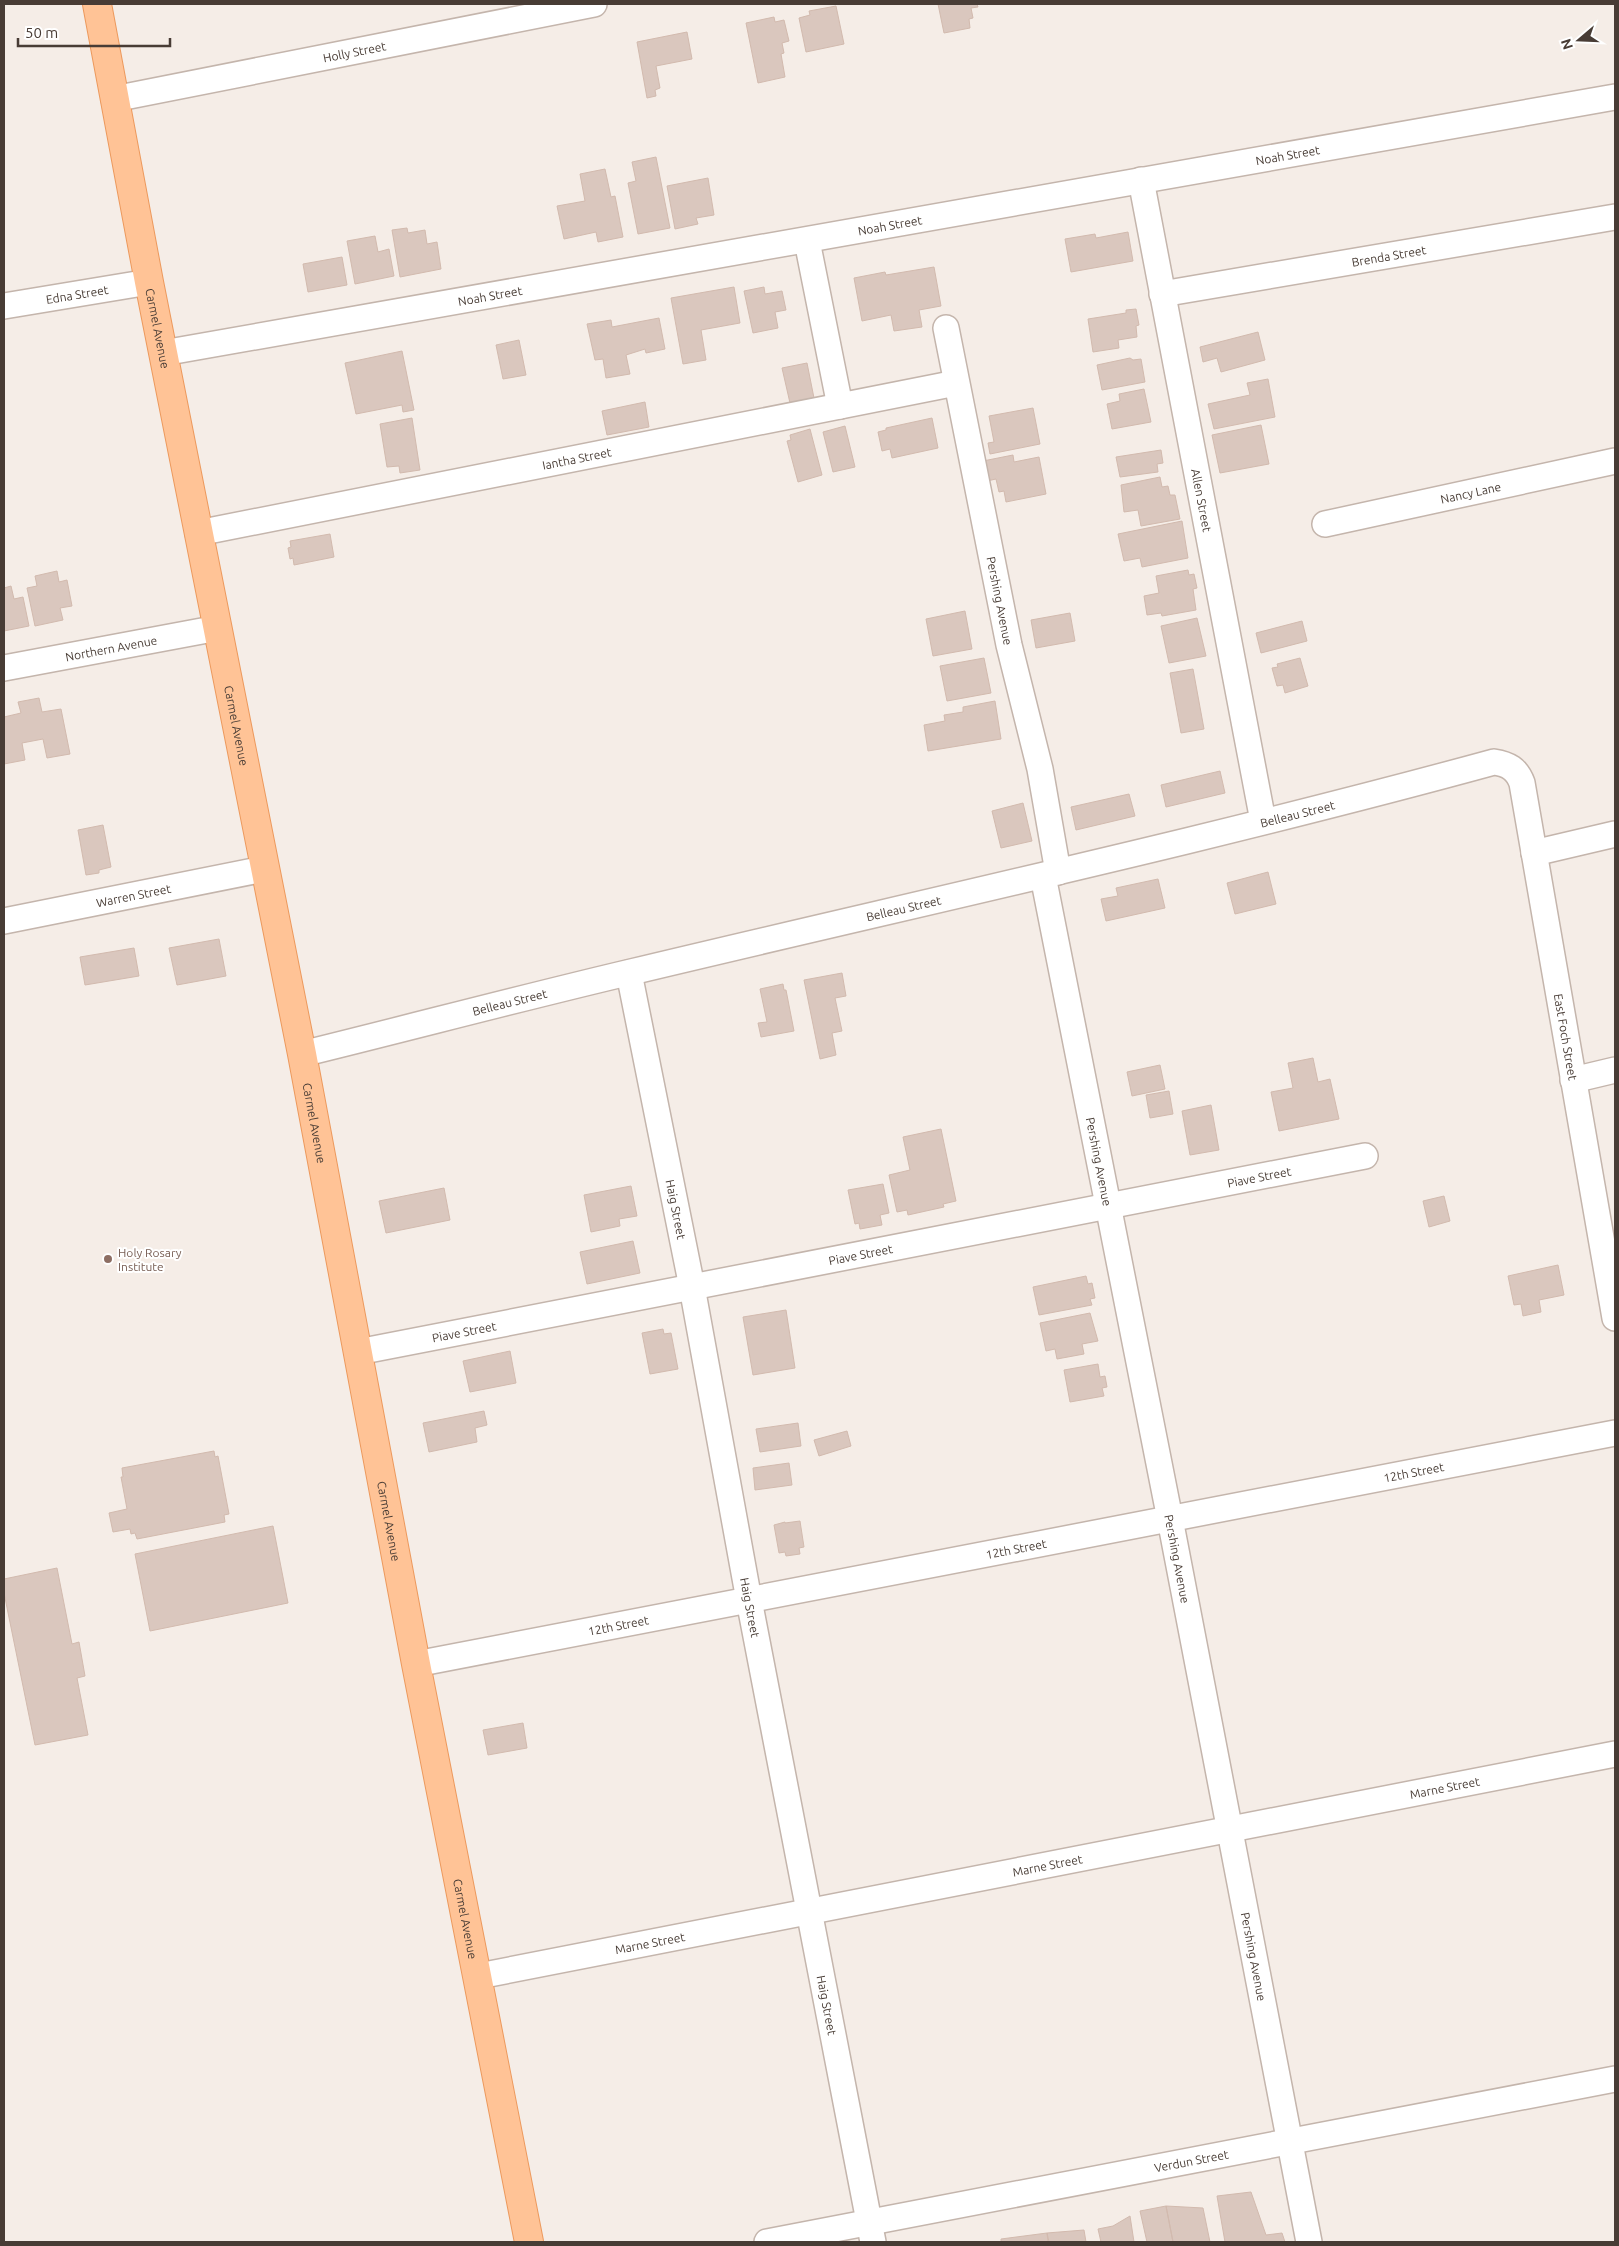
<svg xmlns="http://www.w3.org/2000/svg" width="1619" height="2246" font-family="Ubuntu,sans-serif">
  <style>
    .building { fill: #dac7be; stroke: #d2baae }
    .lines { fill: none; stroke-linecap: round; stroke-linejoin: round }
    .minor-casing { stroke: #c4b5ac; stroke-width: 28 }
    .major-casing { stroke: #ec995d; stroke-width: 30 }
    .minor { stroke: #fff; stroke-width: 25 }
    .major { stroke: #ffc396; stroke-width: 28 }
    .education-dot { fill: #8d6e63; stroke: #fff; stroke-width: 2 }
    .labels { text-anchor: middle; dominant-baseline: central; stroke-width: 4; stroke-linejoin: round; paint-order: stroke }
    .street-label { font-size: 12px; fill: #483c35; stroke: #fff }
    .education-label { font-size: 12px; fill: #785e54; stroke: #fff; text-anchor: start }
  </style>
  <rect width="100%" height="100%" fill="#f5ede7"/>
  <path class="building" d="M938,4H977L978,7L971,8L973,18L969,19L970,28L944,33Z
    M836,6L844,44L806,52L799,18L810,15L809,11Z
    M774,17L775,22L784,20L789,41L782,43L784,53L781,54L785,77L758,83L746,23Z
    M687,32L692,59L656,66L660,88L655,90L656,96L647,98L637,42Z
    M656,157L670,228L638,234L628,183L636,181L632,162Z
    M605,169L611,197L615,196L623,237L598,242L596,232L564,239L557,206L585,201L580,174Z
    M708,178L714,215L696,218L698,224L675,229L667,186Z
    M407,228L408,233L425,230L427,244L437,242L441,269L400,277L392,230Z
    M1128,232L1133,261L1071,272L1065,239L1095,234L1096,238Z
    M375,236L378,252L389,249L394,276L355,284L347,241Z
    M342,257L347,285L308,292L303,264Z
    M934,267L941,306L919,310L922,327L894,331L891,315L862,321L854,278L885,272L886,275Z
    M734,287L740,323L701,330L706,360L683,364L671,298Z
    M764,287L765,294L782,291L786,310L775,312L778,328L753,333L744,291Z
    M1136,309L1139,325L1136,326L1137,337L1118,340L1119,348L1093,352L1088,319L1126,313V310Z
    M659,318L665,349L646,353L645,349L626,355L630,374L606,378L603,359L595,360L587,324L611,320L612,327Z
    M1258,332L1265,360L1221,372L1217,358L1203,362L1200,347Z
    M519,340L526,375L503,379L496,345Z
    M402,351L414,410L403,412L402,405L356,414L345,363Z
    M1130,358L1133,360L1141,359L1145,382L1102,390L1097,365Z
    M807,363L814,398L790,403L782,368Z
    M1268,379L1275,417L1214,429L1208,404L1250,395L1247,383Z
    M1144,389L1151,422L1112,429L1107,404L1120,401L1119,394Z
    M645,402L649,427L607,435L602,411Z
    M1033,408L1040,444L990,454L988,443L994,442L989,416Z
    M412,418L420,470L400,473L399,466L387,467L380,424Z
    M932,418L938,448L892,458L890,449L882,451L878,432L886,430V428Z
    M1261,425L1269,464L1220,473L1212,435Z
    M845,426L855,467L833,472L823,432Z
    M810,429L822,475L798,482L787,441L791,440L790,435Z
    M1161,450L1163,463L1157,464L1158,472L1120,477L1116,457Z
    M1013,455L1014,462L1039,457L1046,494L1006,502L1004,491L999,492L996,479L987,481L983,461Z
    M1160,477L1162,487L1168,486L1170,495H1175L1180,519L1141,526L1138,510L1124,512L1121,485Z
    M1182,521L1188,558L1142,567L1140,558L1124,561L1118,534Z
    M330,534L334,557L294,565L293,558L290,559L288,548L291,547L290,541Z
    M1188,570L1189,575L1194,574L1197,588L1193,589L1196,610L1162,616L1161,613L1147,615L1144,596L1159,593L1156,576Z
    M57,571L59,582L67,580L72,606L60,608L63,620L35,626L27,588L37,586L35,576Z
    M11,586L14,599L23,597L29,626L4,631V588Z
    M965,611L972,649L933,656L926,619Z
    M1070,613L1075,641L1036,648L1031,620Z
    M1197,618L1206,656L1169,663L1161,626Z
    M1302,621L1307,641L1261,653L1256,633Z
    M984,658L991,693L947,701L940,666Z
    M1300,658L1308,686L1285,693L1283,685L1277,686L1272,668L1278,667L1277,664Z
    M1193,669L1204,729L1181,733L1170,673Z
    M39,698L42,712L61,709L70,754L47,758L43,739L22,743L25,760L4,764V717L21,713L18,702Z
    M995,701L1001,739L928,751L924,725L945,721L944,715L963,712V707Z
    M1220,771L1225,793L1166,807L1161,785Z
    M1129,794L1135,816L1076,830L1071,807Z
    M1023,803L1032,841L1001,848L992,811Z
    M103,825L111,867L99,870V873L86,875L78,830Z
    M1268,872L1276,904L1235,914L1227,883Z
    M1158,879L1165,908L1106,921L1101,899L1118,896L1116,888Z
    M219,939L226,976L177,985L169,948Z
    M134,948L139,976L85,985L80,957Z
    M842,973L846,996L835,998L842,1031L832,1033L836,1055L820,1059L804,980Z
    M783,984L784,990H786L794,1031L761,1037L758,1023L767,1022L760,989Z
    M1313,1058L1318,1082L1330,1079L1339,1119L1279,1131L1271,1092L1293,1088L1288,1063Z
    M1160,1065L1165,1089L1132,1096L1127,1072Z
    M1169,1091L1173,1114L1150,1118L1146,1095Z
    M1211,1105L1219,1150L1190,1155L1182,1111Z
    M941,1129L956,1201L943,1204L944,1207L908,1215L907,1210L897,1212L889,1175L910,1170L903,1137Z
    M883,1184L889,1213L880,1215L882,1225L860,1229L859,1223L855,1224L848,1190Z
    M631,1186L637,1216L619,1219L620,1226L591,1232L584,1195Z
    M444,1188L450,1220L386,1233L379,1201Z
    M1444,1196L1450,1221L1429,1227L1423,1201Z
    M633,1241L640,1273L587,1284L580,1252Z
    M1558,1265L1564,1295L1539,1300L1541,1312L1523,1316L1521,1304L1514,1305L1508,1276Z
    M1086,1276L1088,1284L1092,1283L1095,1298L1090,1299L1092,1305L1039,1315L1033,1287Z
    M786,1310L795,1368L753,1375L743,1317Z
    M1090,1313L1098,1341L1082,1344L1084,1354L1057,1359L1055,1349L1046,1351L1040,1323Z
    M663,1329L664,1334L671,1333L678,1369L650,1374L642,1333Z
    M510,1351L516,1383L470,1392L463,1361Z
    M1098,1364L1100,1377L1105,1376L1107,1387L1102,1388L1104,1396L1070,1402L1064,1370Z
    M484,1411L487,1425L475,1428L477,1442L429,1452L423,1423Z
    M798,1423L801,1446L760,1452L756,1429Z
    M847,1431L851,1446L819,1456L814,1440Z
    M214,1451L215,1457L218,1456L229,1514L224,1515L225,1522L137,1539L135,1533L131,1534L130,1529L113,1532L109,1513L127,1509L121,1477H123L122,1468Z
    M789,1463L792,1485L755,1490L753,1468Z
    M800,1521L804,1547L799,1548L800,1554L786,1556L785,1552L779,1553L774,1525L785,1522V1523Z
    M273,1526L288,1603L150,1631L135,1554Z
    M57,1568L72,1644L79,1642L85,1676L77,1678L88,1735L35,1745L4,1593V1579Z
    M523,1723L527,1748L488,1755L483,1730Z
    M1251,2192L1266,2235L1282,2233L1285,2242H1225L1217,2196Z
    M1166,2206L1173,2242H1147L1140,2211Z
    M1166,2206L1203,2208L1210,2242H1173Z
    M1130,2216L1134,2242H1101L1098,2229L1113,2226Z
    M1084,2230L1086,2242H1049L1047,2233Z
    M1047,2233L1048,2242H1001V2239Z"/>
  <g class="lines">
    <defs>
      <g id="minor">
        <path id="s1" d="M114,99L594,4"/>
        <path id="s2" d="M1141,180L1263,821"/>
        <path d="M807,241L840,406"/>
        <path id="s3" d="M1162,294L1615,217"/>
        <path id="s4" d="M4,306L149,282"/>
        <path id="s5" d="M946,328L1009,645L1040,769L1058,872"/>
        <path id="s6" d="M163,353L1615,97"/>
        <path id="s7" d="M1325,524L1615,461"/>
        <path id="s8" d="M198,533L956,383"/>
        <path id="s9" d="M4,668L218,628"/>
        <path d="M1534,853L1615,834"/>
        <path id="s10" d="M1043,876L1170,1519L1309,2242"/>
        <path id="s11" d="M4,921L264,869"/>
        <path id="s12" d="M629,973L692,1287L749,1600L873,2242"/>
        <path id="s13" d="M302,1054C412,1027 521,998 631,972C919,903 1209,840 1494,762C1508,764 1517,769 1522,783L1615,1318"/>
        <path d="M1573,1080L1615,1070"/>
        <path id="s14" d="M358,1352L1365,1156"/>
        <path id="s15" d="M416,1664L1615,1433"/>
        <path id="s16" d="M479,1976L1615,1754"/>
        <path id="s17" d="M767,2242L1615,2079"/>
      </g>
      <g id="major">
        <path id="s18" d="M97,4L149,282L302,1054L416,1664L529,2242"/>
      </g>
    </defs>
    <use href="#minor" class="minor-casing"/>
    <use href="#major" class="major-casing"/>
    <use href="#minor" class="minor"/>
    <use href="#major" class="major"/>
  </g>
  <circle class="education-dot" cx="108" cy="1259" r="5"/>
  <g class="labels">
    <g class="street-label">
      <text stroke="none"><textPath href="#s1" startOffset="245">Holly Street</textPath></text>
      <text stroke="none"><textPath href="#s6" startOffset="1142">Noah Street</textPath></text>
      <text stroke="none"><textPath href="#s6" startOffset="738">Noah Street</textPath></text>
      <text stroke="none"><textPath href="#s3" startOffset="230">Brenda Street</textPath></text>
      <text stroke="none"><textPath href="#s4" startOffset="74">Edna Street</textPath></text>
      <text stroke="none"><textPath href="#s6" startOffset="332">Noah Street</textPath></text>
      <text stroke="none"><textPath href="#s18" startOffset="330">Carmel Avenue</textPath></text>
      <text stroke="none"><textPath href="#s8" startOffset="386">Iantha Street</textPath></text>
      <text stroke="none"><textPath href="#s7" startOffset="149">Nancy Lane</textPath></text>
      <text stroke="none"><textPath href="#s2" startOffset="326">Allen Street</textPath></text>
      <text stroke="none"><textPath href="#s5" startOffset="278">Pershing Avenue</textPath></text>
      <text stroke="none"><textPath href="#s9" startOffset="109">Northern Avenue</textPath></text>
      <text stroke="none"><textPath href="#s18" startOffset="735">Carmel Avenue</textPath></text>
      <text stroke="none"><textPath href="#s13" startOffset="1024">Belleau Street</textPath></text>
      <text stroke="none"><textPath href="#s11" startOffset="132">Warren Street</textPath></text>
      <text stroke="none"><textPath href="#s13" startOffset="619">Belleau Street</textPath></text>
      <text stroke="none"><textPath href="#s13" startOffset="214">Belleau Street</textPath></text>
      <text stroke="none"><textPath href="#s13" startOffset="1522">East Foch Street</textPath></text>
      <text stroke="none"><textPath href="#s18" startOffset="1140">Carmel Avenue</textPath></text>
      <text stroke="none"><textPath href="#s10" startOffset="291">Pershing Avenue</textPath></text>
      <text stroke="none"><textPath href="#s14" startOffset="918">Piave Street</textPath></text>
      <text stroke="none"><textPath href="#s12" startOffset="241">Haig Street</textPath></text>
      <text stroke="none"><textPath href="#s14" startOffset="512">Piave Street</textPath></text>
      <text stroke="none"><textPath href="#s14" startOffset="108">Piave Street</textPath></text>
      <text stroke="none"><textPath href="#s15" startOffset="1016">12th Street</textPath></text>
      <text stroke="none"><textPath href="#s18" startOffset="1545">Carmel Avenue</textPath></text>
      <text stroke="none"><textPath href="#s15" startOffset="611">12th Street</textPath></text>
      <text stroke="none"><textPath href="#s10" startOffset="696">Pershing Avenue</textPath></text>
      <text stroke="none"><textPath href="#s12" startOffset="646">Haig Street</textPath></text>
      <text stroke="none"><textPath href="#s15" startOffset="206">12th Street</textPath></text>
      <text stroke="none"><textPath href="#s16" startOffset="984">Marne Street</textPath></text>
      <text stroke="none"><textPath href="#s16" startOffset="579">Marne Street</textPath></text>
      <text stroke="none"><textPath href="#s18" startOffset="1950">Carmel Avenue</textPath></text>
      <text stroke="none"><textPath href="#s16" startOffset="174">Marne Street</textPath></text>
      <text stroke="none"><textPath href="#s10" startOffset="1101">Pershing Avenue</textPath></text>
      <text stroke="none"><textPath href="#s12" startOffset="1051">Haig Street</textPath></text>
      <text stroke="none"><textPath href="#s17" startOffset="432">Verdun Street</textPath></text>
    </g>
    <g class="education-label">
      <text x="118" y="1252">Holy Rosary<tspan x="118" dy="14">Institute</tspan></text>
    </g>
  </g>
  <rect width="1619" height="2246" fill="none" stroke="#483c35" stroke-width="10"/>
  <g transform="translate(1579 40) rotate(251)" stroke="#ffffff" stroke-width="4" paint-order="stroke">
  <path d="M0-4L9 19L0 12L-9 19Z" fill="#483c35"/>
  <text y="-8" font-size="14" font-weight="bold" text-anchor="middle" fill="#483c35">N</text>
  </g>
  <path d="M18 38v8h152v-8" fill="none" stroke="#483c35" stroke-width="2.5"/>
  <text x="25" y="38" font-size="15" fill="#483c35" stroke="#ffffff" stroke-width="4" paint-order="stroke">50 m</text>
</svg>
